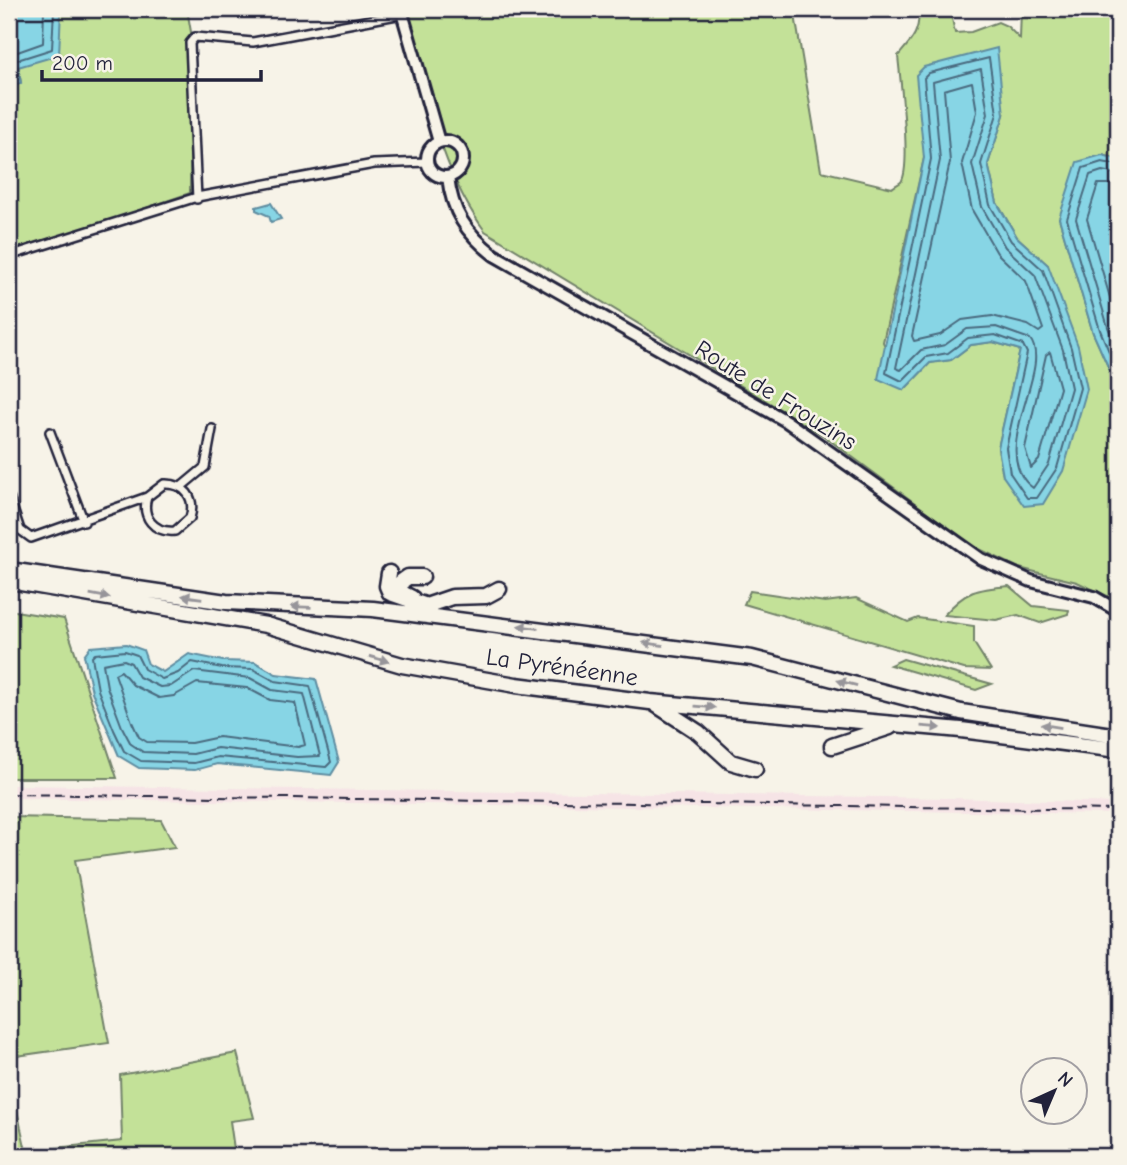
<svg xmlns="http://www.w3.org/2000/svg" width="1127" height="1165" font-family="'Comic Neue',sans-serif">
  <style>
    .built { fill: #f6e4e6 }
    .green { fill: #c3e198; stroke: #72826a; stroke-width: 2; fill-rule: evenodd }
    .water { fill: #87d5e5; stroke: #5f8da1; stroke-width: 2 }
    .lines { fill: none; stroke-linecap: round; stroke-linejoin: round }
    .shore { stroke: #4a6a7f; stroke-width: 2 }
    .street-casing { stroke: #22223b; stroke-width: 12 }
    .secondary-casing { stroke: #22223b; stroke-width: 16 }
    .highway-casing { stroke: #22223b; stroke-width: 19 }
    .street { stroke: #f7f3e8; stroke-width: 7 }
    .secondary { stroke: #f7f3e8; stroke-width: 10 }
    .highway { stroke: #f7f3e8; stroke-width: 14 }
    .rail { stroke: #22223b; stroke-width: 2; stroke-dasharray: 10 5; stroke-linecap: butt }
    .oneway { fill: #97959a }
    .labels { text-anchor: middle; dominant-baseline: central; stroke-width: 5; stroke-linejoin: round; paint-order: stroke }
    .street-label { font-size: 24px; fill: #22223b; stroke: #f7f3e8 }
  </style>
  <rect width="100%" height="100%" fill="#f7f3e8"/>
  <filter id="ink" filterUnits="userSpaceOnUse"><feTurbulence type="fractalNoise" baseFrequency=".0143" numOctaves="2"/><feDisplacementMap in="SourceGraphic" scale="14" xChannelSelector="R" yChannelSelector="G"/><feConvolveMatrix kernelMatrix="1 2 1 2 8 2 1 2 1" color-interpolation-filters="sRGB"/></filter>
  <g filter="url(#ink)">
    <path class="built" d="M9,785L950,798L1118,803V814L9,798Z"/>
    <path class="green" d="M61,9H187L191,32L190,193L9,255V86L21,82L18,67Z
      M404,9H794L821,171L892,188C894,186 900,183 901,182C912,167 900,78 898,56C912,40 921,31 918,9H950L955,33L971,32L998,22L1007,26L1020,39L1021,9H1118V159L1102,155L1059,218L1093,333L1118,389V601L1077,582L1019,568L973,546L824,436L485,231C438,169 425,83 404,9ZM1004,115L988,164L997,203L1017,237L1048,265L1003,476L998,448L1020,350L993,342L971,345L951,360L930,363L904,390L883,342L924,158Z
      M1009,586L1033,606L1069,610L1068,614L1040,623L1018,615L996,620L944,615C966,590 977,589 1009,586Z
      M750,591L825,602L856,598L908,622L918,618L974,626V643L991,670L964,669L744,604Z
      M9,610L64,619L117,778H9Z
      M903,659L992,684L976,690L890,665Z
      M9,817L161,820L175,847L75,860L109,1043L9,1057Z
      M237,1053L254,1118L230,1121L235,1156H9V1074L26,1151L122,1141L120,1075Z"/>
    <path class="water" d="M9,9H61L59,55L18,67L21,83L9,86Z
      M997,48L1004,115L988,164L997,203L1017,237L1048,265L1078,346L1087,389L1063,471L1043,504L1024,506L1003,476L998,448L1020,350L993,342L971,345L951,360L930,363L904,390L878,379L924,158L916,75L924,67Z
      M1102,155L1118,159V389L1093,333L1059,218L1077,162Z
      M271,203L281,219L271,222L269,216L256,210V207Z
      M126,644L143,650L148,664L163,672L189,654L223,661L255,662L276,674L316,679L339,762L331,775L217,764L195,770L139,768L119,756L92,692L84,655L90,647Z"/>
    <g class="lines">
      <path class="shore" d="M9,55L43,43L44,9
        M989,58L997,114L981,164L990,205L1011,241L1043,270L1071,348L1080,388L1057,468L1037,498H1027L1010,473L1006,448L1027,353L1023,345L995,335L968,338L948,353L926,357L902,381L886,373L931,159L924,78L929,73Z
        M981,69L988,114L972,164L982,207L1005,247L1035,275L1063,350L1071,388L1049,464L1033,488C985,453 1054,369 1030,339L996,327L967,329L945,345L921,350L901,370L896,368L940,160L933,82Z
        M9,78L14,61L52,49L54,9
        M972,82L977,112L962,163L972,210L997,253L1026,281L1043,329L1039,332L1028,325L992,316L962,320L940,335L914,341L912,336L950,162L944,90Z
        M1118,165L1102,162L1083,168L1067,219L1100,330L1118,373
        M1118,174L1102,171L1090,175L1076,219L1108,327L1118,351
        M1118,184H1098L1087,219L1118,325
        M1050,352L1060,388L1039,460L1031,468L1025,448L1046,355Z
        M125,651L137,655L144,669L162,679L178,673L192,662L222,668L253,669L275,681L310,686L331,762L326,767L218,757L194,763L141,761L124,751L114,730L98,690L92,657L95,654Z
        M124,660L131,663L139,677L160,687L171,686L194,671L250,678L272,690L304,694L320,756L297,757L217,748L193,754L143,752L131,744L122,727L107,687L103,664Z
        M121,671L133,685L159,698L174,696L197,683L247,688L270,700L295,703L305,745L298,747L219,737L191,743L147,742L139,737L132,722L115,674Z"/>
      <defs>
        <path id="street" d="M197,199L190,43L195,37L253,42L402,14
          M9,256L197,197L374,164L427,162
          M50,432L84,522
          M181,487L205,467L212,429
          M9,497L20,530L31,538L147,497L164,484C185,483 196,498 190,518L175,531C154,533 141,517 147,497"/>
        <path id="secondary" d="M401,9L439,142
          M427 159a18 18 0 1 1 36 0a18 18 0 1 1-36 0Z
          M448,177C452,212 466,233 494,255L786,421L981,559L1031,581L1094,597L1118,611"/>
        <path id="highway" d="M9,570L226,602L373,609L752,658L961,712L1118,736
          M389,573L387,586L390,593L430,607
          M9,581L266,625L402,665L516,685L650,702L961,730L1118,750
          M412,598L400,592L401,582L408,577H422
          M411,611L452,597L486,596L499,589
          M655,704L698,732L731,762L755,769
          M832,746L890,727"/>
      </defs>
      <use href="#street" class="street-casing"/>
      <use href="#secondary" class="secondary-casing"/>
      <use href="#highway" class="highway-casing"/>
      <use href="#street" class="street"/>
      <use href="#secondary" class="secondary"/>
      <use href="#highway" class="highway"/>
      <path class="rail" d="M9,794L1118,810"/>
    </g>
    <defs><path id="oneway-solid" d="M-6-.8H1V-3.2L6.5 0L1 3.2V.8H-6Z" transform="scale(1.75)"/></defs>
    <g class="oneway">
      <use href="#oneway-solid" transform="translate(100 596) rotate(10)"/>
      <use href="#oneway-solid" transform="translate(192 597) rotate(-172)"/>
      <use href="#oneway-solid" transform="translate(301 607) rotate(-178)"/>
      <use href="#oneway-solid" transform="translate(528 627) rotate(-173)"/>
      <use href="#oneway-solid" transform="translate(653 644) rotate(-171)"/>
      <use href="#oneway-solid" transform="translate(379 659) rotate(16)"/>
      <use href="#oneway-solid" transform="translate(847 683) rotate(-165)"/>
      <use href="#oneway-solid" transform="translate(705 707) rotate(5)"/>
      <use href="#oneway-solid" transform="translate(1051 726) rotate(-171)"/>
      <use href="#oneway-solid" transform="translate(931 727) rotate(5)"/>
    </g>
  </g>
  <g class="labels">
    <g class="street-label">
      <text transform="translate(776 395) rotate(32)">Route de Frouzins</text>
      <text transform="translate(562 667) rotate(8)">La Pyrénéenne</text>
    </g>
  </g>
  <rect width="1127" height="1165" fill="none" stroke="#f7f3e8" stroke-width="35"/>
  <rect x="18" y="18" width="1092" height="1130" fill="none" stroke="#22223b" stroke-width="2.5" filter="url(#ink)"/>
  <g transform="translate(1054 1091) rotate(44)"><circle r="33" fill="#f7f3e8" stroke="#a29fa3" stroke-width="2"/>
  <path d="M0-5L12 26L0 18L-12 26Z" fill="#22223b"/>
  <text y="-10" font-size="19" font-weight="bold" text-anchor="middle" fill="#22223b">N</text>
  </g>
  <path d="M42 70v10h219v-10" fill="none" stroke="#22223b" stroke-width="3.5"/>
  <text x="52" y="70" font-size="21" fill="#22223b" stroke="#f7f3e8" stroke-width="5" paint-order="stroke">200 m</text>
</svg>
